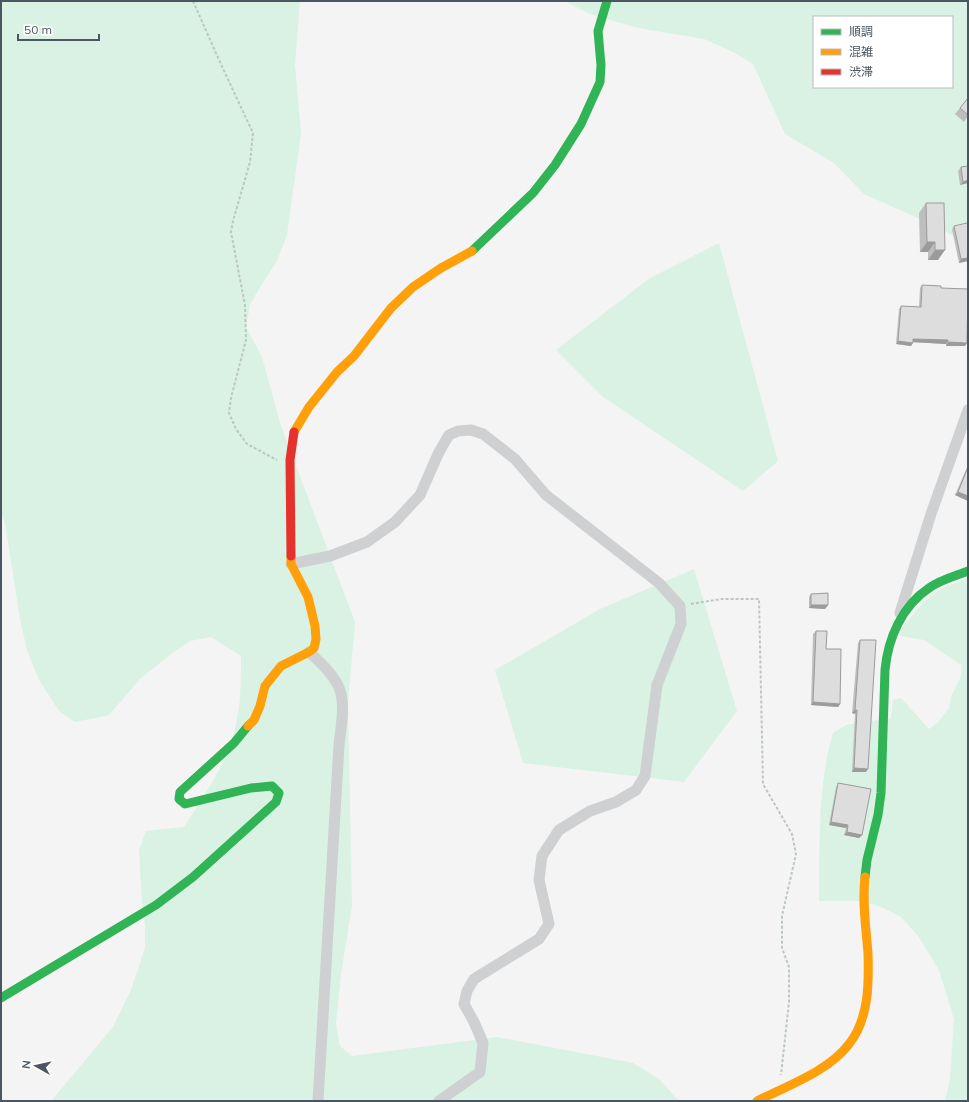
<svg xmlns="http://www.w3.org/2000/svg" width="969" height="1102" font-family="Mulish,'Noto Sans JP',sans-serif">
  <style>
    .green { fill: #d9f2e3; fill-rule: evenodd }
    .lines { fill: none; stroke-linecap: round; stroke-linejoin: round }
    .path { stroke: #bcc7c4; stroke-width: 2; stroke-dasharray: 3 2; stroke-linecap: butt }
    .street { stroke: #ced0d2; stroke-width: 11 }
    .fast { stroke: #30b455; stroke-width: 9 }
    .slow { stroke: #ff9f0a; stroke-width: 9 }
    .jam { stroke: #e5322d; stroke-width: 9 }
    .wall { fill: #bebebf }
    .shaded-wall { fill: #9b9b9b }
    .building { fill: #ddddde; stroke: #9b9b9b }
  </style>
  <rect width="100%" height="100%" fill="#f4f4f4"/>
  <path class="green" d="M1,1H300L295,65L301,133L287,235L277,261L257,292L250,305L246,327L262,357L281,426L355,622L348,703L352,906L341,974L336,1024L340,1046L352,1056L497,1037L633,1063L659,1079L679,1101H51L113,1027L131,990L145,948V926L142,901L139,850L146,831L184,827C203,797 226,765 235,729C241,705 241,681 241,656L211,637L190,641L171,654L140,679L109,715L75,722L59,711L39,680L27,650L20,619L5,523L1,513Z
    M564,1H968V245L940,228L864,194L834,163L785,134L753,64L733,52L704,39L638,28L590,14ZM814,17H952V87H814Z
    M719,243L778,461L743,491L603,397L556,350L650,278Z
    M694,569L737,711L684,782L523,763L495,670L600,609Z
    M968,578V1101H945L950,1078L954,1019L939,970L918,936L901,917L881,907L862,901H819C820,845 817,787 833,733L846,725L891,718L893,700L901,698L929,729L938,722L949,708L951,697L961,676V665L924,640L900,636L901,629L924,601L940,589Z"/>
  <g class="lines">
    <path class="path" d="M193,1L219,60L253,133L250,162L233,221L231,232L245,305L246,340L231,398L229,413L236,429L247,444L277,460
      M691,604L721,599H759L763,784L792,834L796,854L782,916V948L789,967V1002L781,1075"/>
    <path class="street" d="M291,564L330,556L367,542L395,522L420,495L439,452L449,435L458,431L471,430L483,434L515,459L546,495L659,583L680,606L681,624L657,685L645,776L636,790L616,802L590,811L559,830L542,856L539,880L549,924L539,939L474,979L467,991L464,1004L474,1022L483,1043L480,1072L439,1101
      M900,613L931,514L968,410
      M309,652C348,687 345,696 339,745L318,1101"/>
    <path class="fast" d="M472,251L533,193L555,165L581,124L600,82L601,65L598,31L607,1
      M865,877L867,860L878,815L881,793L885,670C888,638 902,606 929,588C940,580 955,576 968,571
      M1,998L156,905L193,877L276,802L279,793L272,786L251,788L185,804L179,799L180,792L234,743L248,726"/>
    <path class="slow" d="M294,432L309,407L337,372L354,356L391,308L413,287L441,268L472,251
      M248,726L254,720L260,706L265,686L281,666L309,652L314,648L316,639L315,626L308,597L291,564V556
      M757,1101C787,1086 829,1071 849,1044C869,1019 869,983 868,953C866,928 862,902 865,877"/>
    <path class="jam" d="M291,556L290,460L294,432"/>
  </g>
  <path class="wall" d="M968,98V116L964,122L955,114Z
    M968,166V183L960,185L958,171L961,167Z
    M926,203H944L938,260H928V252H920L919,213Z
    M954,226H968V261L959,263L952,229Z
    M922,285L941,288L965,346H946V344L913,342L911,346L896,344L899,309L901,306L919,307L920,288Z
    M968,465V501L955,495Z
    M811,594L828,605L825,609L809,608V597Z
    M816,631L826,649L840,704L838,707L811,705L813,634Z
    M860,640L866,772H852L855,714L852,713L858,643Z
    M838,783L862,835L859,838L844,835L846,828L829,825L836,787Z"/>
  <path class="shaded-wall" d="M968,180V183L960,185L963,182Z
    M927,242H935L928,252H920Z
    M935,250H945L938,260H928Z
    M968,258V261L959,263L961,259Z
    M913,339L948,340L946,344L911,342Z
    M898,341L913,343L911,346L896,344Z
    M948,342L967,343L965,346H946Z
    M958,492L968,496V501L955,495Z
    M811,605H828L825,609L809,608Z
    M813,702L840,704L838,707L811,705Z
    M855,710H857L855,714L852,713Z
    M854,768L868,769L866,772H852Z
    M831,822L848,825L846,828L829,825Z
    M847,832L862,835L859,838L844,835Z"/>
  <path class="building" d="M968,98V115L960,108Z
    M968,166V180L963,182L961,167Z
    M926,203H944L945,250H935V242H927Z
    M967,223L968,226V258L961,259L954,226Z
    M922,285L941,286V288L968,289L967,343L948,342V340L913,339V343L898,341L901,306L921,307Z
    M968,467V496L958,492Z
    M828,593V605H811V594Z
    M816,631H827L826,649H841L840,704L813,702Z
    M860,640H876L868,769L854,768L857,710H855Z
    M838,783L871,789L862,835L847,832L848,825L831,822Z"/>
  <rect width="969" height="1102" fill="none" stroke="#4a5661" stroke-width="4"/>
  <rect x="813" y="16" width="140" height="72" fill="#ffffff" stroke="#b7bbc0"/>
  <rect x="821" y="29" width="20" height="6" fill="#30b455" stroke="#b7bbc0"/>
  <text x="849" y="36" font-size="12" fill="#4a5661">順調</text>
  <rect x="821" y="49" width="20" height="6" fill="#ff9f0a" stroke="#b7bbc0"/>
  <text x="849" y="56" font-size="12" fill="#4a5661">混雑</text>
  <rect x="821" y="69" width="20" height="6" fill="#e5322d" stroke="#b7bbc0"/>
  <text x="849" y="76" font-size="12" fill="#4a5661">渋滞</text>
  <g transform="translate(36 1066) rotate(278)" stroke="#ffffff" stroke-width="3" paint-order="stroke">
  <path d="M0-3L7 15L0 10L-7 15Z" fill="#4a5661"/>
  <text y="-6" font-size="11" font-weight="bold" text-anchor="middle" fill="#4a5661">N</text>
  </g>
  <path d="M18 34v6h81v-6" fill="none" stroke="#4a5661" stroke-width="2"/>
  <text x="24" y="34" font-size="12" fill="#4a5661" stroke="#ffffff" stroke-width="3" paint-order="stroke">50 m</text>
</svg>
